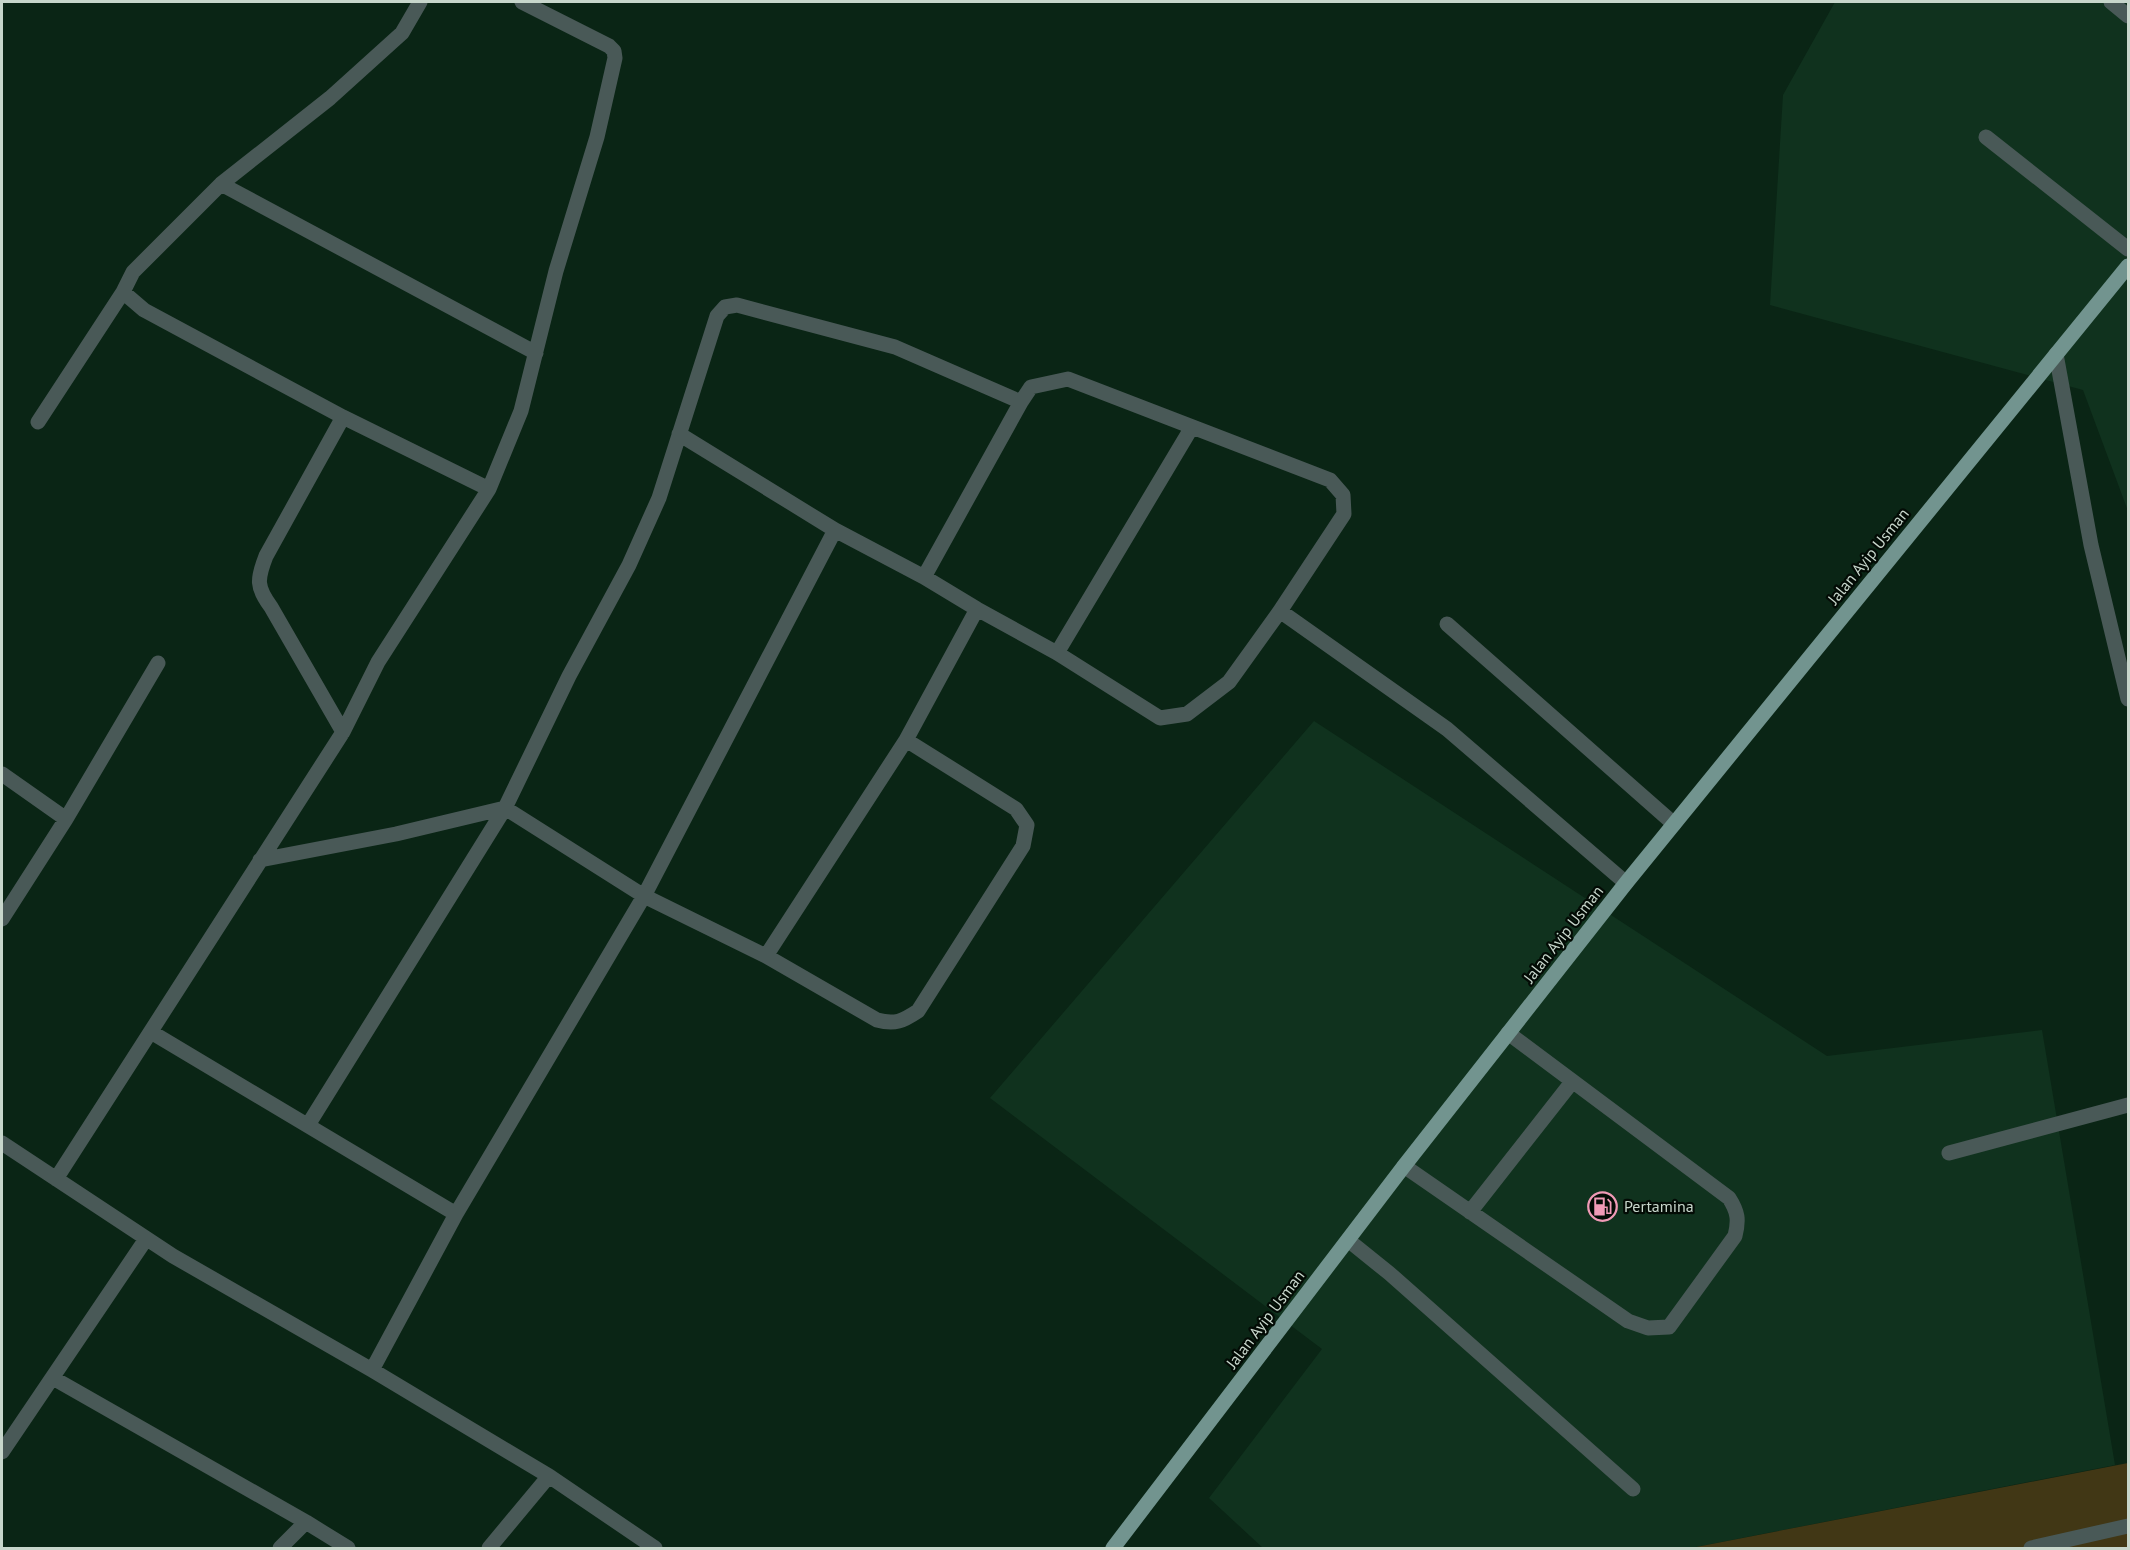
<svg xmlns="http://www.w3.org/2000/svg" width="2130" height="1550" font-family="'PT Sans',sans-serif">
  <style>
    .built { fill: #10321e }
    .green { fill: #413715 }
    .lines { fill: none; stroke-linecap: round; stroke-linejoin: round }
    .minor { stroke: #495957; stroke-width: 15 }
    .major { stroke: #72948f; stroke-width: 15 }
    .labels { text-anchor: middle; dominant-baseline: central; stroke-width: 4.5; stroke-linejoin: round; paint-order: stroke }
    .street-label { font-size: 16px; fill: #c7d6cb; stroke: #030b05 }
    .poi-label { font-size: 16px; fill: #c7d6cb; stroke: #030b05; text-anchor: start }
  </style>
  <rect width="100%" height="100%" fill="#0a2515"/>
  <path class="built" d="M1835,2H2128V511L2083,390L1770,305L1783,95Z
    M1314,721L1827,1056L2042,1030L2115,1465L1691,1548H1263L1209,1498L1322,1349L990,1098Z"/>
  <path class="green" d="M2128,1463V1548H1691Z"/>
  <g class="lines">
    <path class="minor" d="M2111,2L2128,16
      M1986,137L2128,249
      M221,184L536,353
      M123,292L144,310L343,417L489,489
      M2056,354L2091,545L2128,699
      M38,422L123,292L133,272L221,184L330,98L402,33L420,2
      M835,530L924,577L977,609L1057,653L1160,718L1187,714L1229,682L1280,611L1344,514L1343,495L1330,480L1068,379L1031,387L1021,402L924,577
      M1280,611L1447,729L1626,883
      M1447,624L1674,824
      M1057,653L1192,427
      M343,732L271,607C256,587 257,579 266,556L343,417
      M2,774L66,819
      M260,860L396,834L505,808L644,896L766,956L877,1020C895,1025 903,1021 918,1011L1023,846L1027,825L1016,809L906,740
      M2,919L66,819L158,663
      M766,956L906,740L977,609
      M151,1032L456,1214
      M308,1125L505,808L569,676L629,565L659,498L717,316L725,307L737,305L895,347L1021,402
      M2,1143L173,1256L372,1370L549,1476L655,1548
      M1949,1153L2128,1105
      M1404,1166L1628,1321L1648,1328L1669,1327L1735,1236C1739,1220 1738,1212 1729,1198L1508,1033
      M56,1179L343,732L378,662L489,489L521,411L556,271L597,137L615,58L614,51L609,46L522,2
      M1470,1212L1572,1082
      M1348,1240L1389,1273L1633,1489
      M372,1370L456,1214L644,896L835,530L679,434
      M53,1378L306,1522L348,1548
      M2,1452L146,1239
      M280,1548L306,1522
      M489,1548L549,1476
      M2031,1548L2128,1526"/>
    <path class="major" d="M1113,1548L1404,1166L1626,883L2128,266"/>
  </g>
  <defs>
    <symbol id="fuel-ring" viewBox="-11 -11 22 22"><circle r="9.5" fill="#030b05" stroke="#f09ab6" stroke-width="1.5"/><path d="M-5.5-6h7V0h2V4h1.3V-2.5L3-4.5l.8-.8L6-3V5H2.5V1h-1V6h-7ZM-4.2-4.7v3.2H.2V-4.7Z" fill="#f09ab6"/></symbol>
  </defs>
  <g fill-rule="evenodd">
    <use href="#fuel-ring" x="1586" y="1190" width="33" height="33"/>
  </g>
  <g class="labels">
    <g class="street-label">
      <text transform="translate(1868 556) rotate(-51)">Jalan Ayip Usman</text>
      <text transform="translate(1563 934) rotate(-52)">Jalan Ayip Usman</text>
      <text transform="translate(1265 1319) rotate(-53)">Jalan Ayip Usman</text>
    </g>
    <g class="poi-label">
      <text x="1624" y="1206">Pertamina</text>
    </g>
  </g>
  <rect width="2130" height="1550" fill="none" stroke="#c7d6cb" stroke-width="6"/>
</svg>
